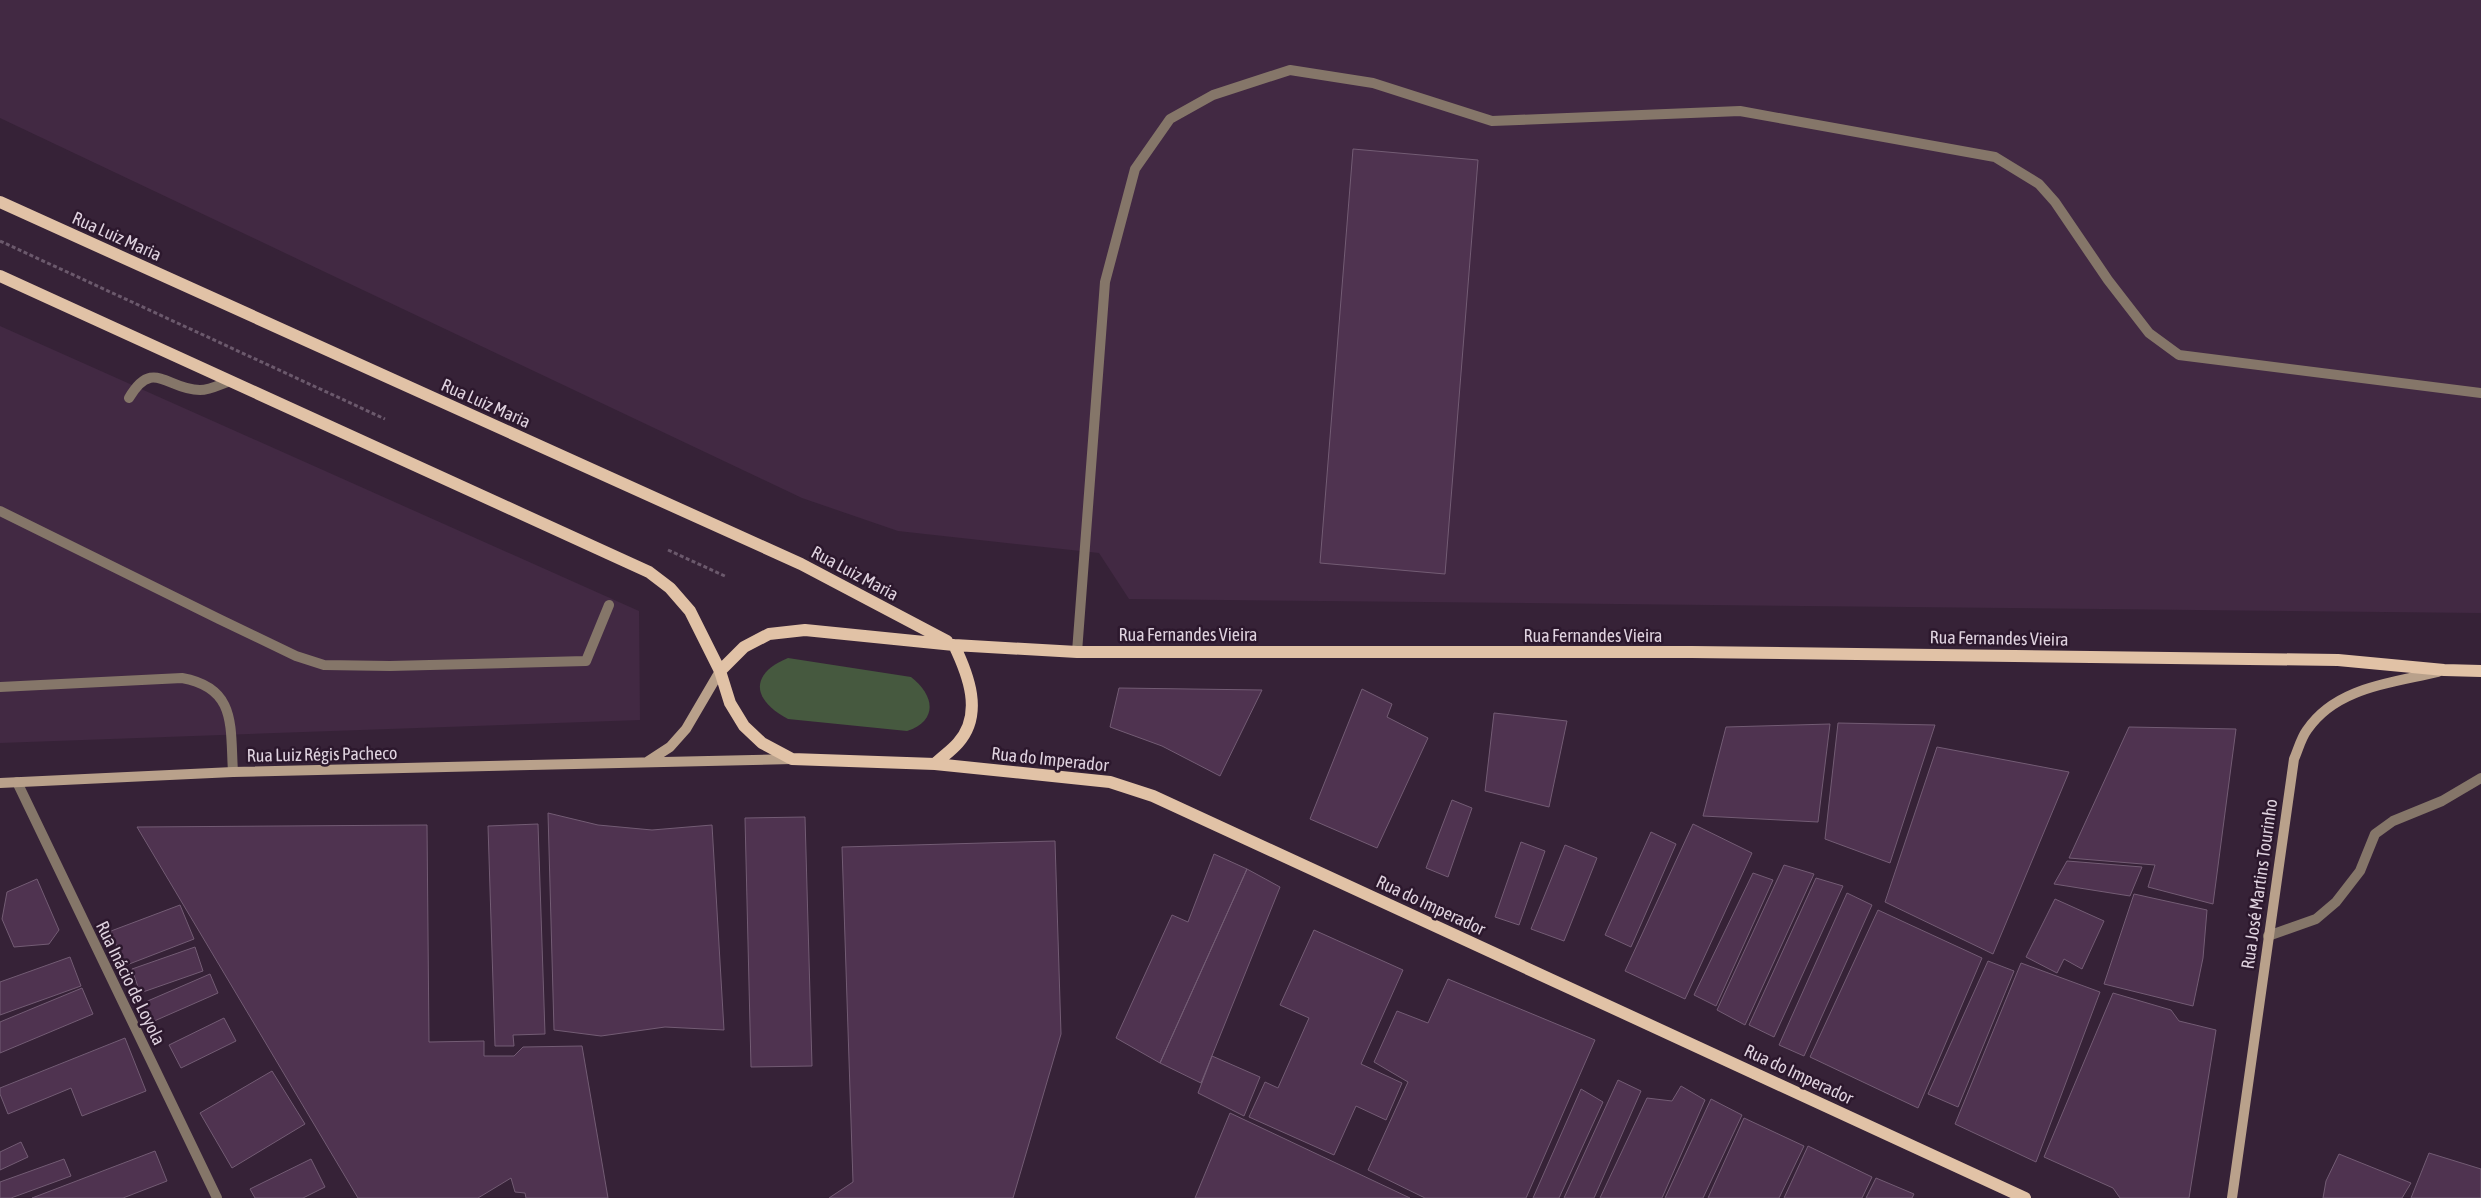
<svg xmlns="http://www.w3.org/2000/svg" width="2481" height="1198" font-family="'Asap Condensed',sans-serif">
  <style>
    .built { fill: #422943 }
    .green { fill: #46593f }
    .building { fill: #4f3350; stroke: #735c74 }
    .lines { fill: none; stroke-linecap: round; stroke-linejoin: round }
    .path { stroke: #6b596c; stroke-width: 3; stroke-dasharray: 4 2.5; stroke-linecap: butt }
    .lane { stroke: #857669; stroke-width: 10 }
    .street { stroke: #857669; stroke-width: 10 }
    .secondary { stroke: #b9a18b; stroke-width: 10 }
    .primary { stroke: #e1c2a6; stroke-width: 12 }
    .labels { text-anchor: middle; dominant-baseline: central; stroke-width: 5; stroke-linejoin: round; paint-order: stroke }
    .street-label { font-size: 18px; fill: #dfd2df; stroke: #2c182d }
  </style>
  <rect width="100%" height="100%" fill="#362237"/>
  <path class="built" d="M0,0H2481V613L1129,599L1099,553L898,531L802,498L0,118Z
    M0,326L639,611L640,720L0,743Z"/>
  <path class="green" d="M788,658L911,677C934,695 939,720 907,731L788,719C752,700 749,674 788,658Z"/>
  <path class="building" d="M1353,149L1478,160L1445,574L1320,563Z
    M1119,688L1262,690L1220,776L1162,746L1110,727Z
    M1362,689L1392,704L1387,717L1428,738L1377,848L1310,819Z
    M1494,713L1567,721L1549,807L1485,791Z
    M1838,723L1935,725L1890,863L1825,839Z
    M1830,724L1818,822L1703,816L1726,727Z
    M2129,727L2236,729L2213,904L2148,887L2155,865L2069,858Z
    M1937,747L2069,772L1993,954L1885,902Z
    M1452,800L1472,808L1448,877L1426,868Z
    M548,813L598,825L652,830L712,825L724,1030L665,1027L601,1036L554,1030Z
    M805,817L812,1066L751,1067L745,818Z
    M538,824L545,1034L513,1035L514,1046H495L488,826Z
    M1693,824L1752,853L1685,999L1625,971Z
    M427,825L429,1042L484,1041V1056H514L523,1047L582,1046L608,1198H526L525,1193L515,1192L511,1178L478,1198H358L137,827Z
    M1651,832L1676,844L1631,947L1605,935Z
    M1055,841L1061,1034L1013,1198H829L853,1182L842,847Z
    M1521,842L1545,851L1519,925L1495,917Z
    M1565,845L1597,858L1564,941L1531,929Z
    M1214,854L1247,869L1160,1063L1116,1038L1172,915L1188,922Z
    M2067,861L2142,867L2130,896L2054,884Z
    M1784,865L1814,874L1745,1025L1717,1010Z
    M1247,869L1280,887L1201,1083L1160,1063Z
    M1753,873L1773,880L1716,1006L1694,995Z
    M1816,878L1843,886L1774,1037L1749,1025Z
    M37,879L59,930L49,944L14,947L2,919L7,892Z
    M1847,893L1872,905L1804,1056L1779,1045Z
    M2134,894L2207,910L2203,958L2193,1006L2104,984Z
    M2055,899L2104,921L2082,969L2064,959L2057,973L2026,957Z
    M180,905L194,939L124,966L111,931Z
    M1878,910L1982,958L1918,1108L1810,1057Z
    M1314,930L1403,970L1361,1064L1402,1083L1386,1120L1356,1106L1334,1155L1249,1117L1265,1082L1278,1088L1309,1018L1280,1005Z
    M195,947L203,971L140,993L132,969Z
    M70,957L81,986L0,1015V982Z
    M1988,961L2014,971L1958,1107L1928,1094Z
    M2021,963L2100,992L2036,1162L1955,1124Z
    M210,974L218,993L152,1022L143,1003Z
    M1448,979L1595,1040L1526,1198H1425L1368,1170L1408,1082L1374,1062L1397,1011L1428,1023Z
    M82,988L93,1014L0,1053V1022Z
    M2113,993L2171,1010L2179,1021L2216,1030L2189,1198H2120L2113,1188L2044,1157Z
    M224,1018L236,1041L181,1068L169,1045Z
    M125,1038L146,1091L82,1116L71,1088L8,1114L0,1094V1088Z
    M1212,1056L1260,1077L1244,1116L1198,1093Z
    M272,1071L305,1124L232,1168L200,1113Z
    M1618,1080L1641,1091L1594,1198H1564Z
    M1681,1086L1705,1100L1662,1198H1600L1647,1098L1672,1101Z
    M1581,1089L1603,1102L1559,1198H1533Z
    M1711,1099L1742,1115L1703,1198H1665Z
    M1230,1113L1410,1198H1195Z
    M1744,1118L1804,1146L1779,1198H1708Z
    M21,1142L28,1157L0,1170V1152Z
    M1808,1146L1872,1177L1862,1198H1784Z
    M155,1151L167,1181L123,1198H32Z
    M2429,1153L2481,1169V1198H2411Z
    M2339,1154L2411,1183L2402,1198H2323L2326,1181Z
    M64,1159L71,1176L11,1198H0V1182Z
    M311,1159L325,1187L303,1198H255L250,1189Z
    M1876,1178L1914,1194L1912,1198H1866Z"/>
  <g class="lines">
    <path class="path" d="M0,241L385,419
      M668,550L727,577"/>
    <path class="lane" d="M129,398C153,357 167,390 200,390C210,390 221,384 230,381
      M0,511L219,619L296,656L324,665L390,666L586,661L609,605
      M1077,652L1105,282L1135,169L1170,119L1213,95L1290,70L1373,83L1492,121L1740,111L1995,157L2039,184L2055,202L2108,280L2149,333L2179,355L2481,393
      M0,687L182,678C237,688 230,726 233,772
      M2268,936L2316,919L2336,902L2360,871L2375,834L2393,821L2442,801L2481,778"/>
    <path class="street" d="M17,782L217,1198"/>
    <path class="secondary" d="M647,762L670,747L686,729L720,671
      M0,783L233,772L792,759
      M2232,1198L2294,759C2298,750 2301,738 2307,730C2336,687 2392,683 2438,672"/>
    <path class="primary" d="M0,202L801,564L947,641
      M0,276L649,572L670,588L690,611L720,671L730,703L744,726L762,743L792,759L935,764L1110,782L1153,796L2025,1198
      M720,671L744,647L769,634L805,630L954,645L1077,652H1692L2338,660L2444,670L2481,671
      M935,764C942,757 951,751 958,743C984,714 968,674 954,645"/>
  </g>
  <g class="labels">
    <g class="street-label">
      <text transform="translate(117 236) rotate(24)">Rua Luiz Maria</text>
      <text transform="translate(486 403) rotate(24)">Rua Luiz Maria</text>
      <text transform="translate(855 573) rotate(28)">Rua Luiz Maria</text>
      <text x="1188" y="634">Rua Fernandes Vieira</text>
      <text x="1593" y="635">Rua Fernandes Vieira</text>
      <text transform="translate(1999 638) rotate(1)">Rua Fernandes Vieira</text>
      <text transform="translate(322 754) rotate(-1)">Rua Luiz Régis Pacheco</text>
      <text transform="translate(1050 759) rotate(6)">Rua do Imperador</text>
      <text transform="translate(2259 884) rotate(-82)">Rua José Martins Tourinho</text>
      <text transform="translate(1431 905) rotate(25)">Rua do Imperador</text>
      <text transform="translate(131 983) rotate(64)">Rua Inácio de Loyola</text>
      <text transform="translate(1799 1074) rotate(25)">Rua do Imperador</text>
    </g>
  </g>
</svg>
